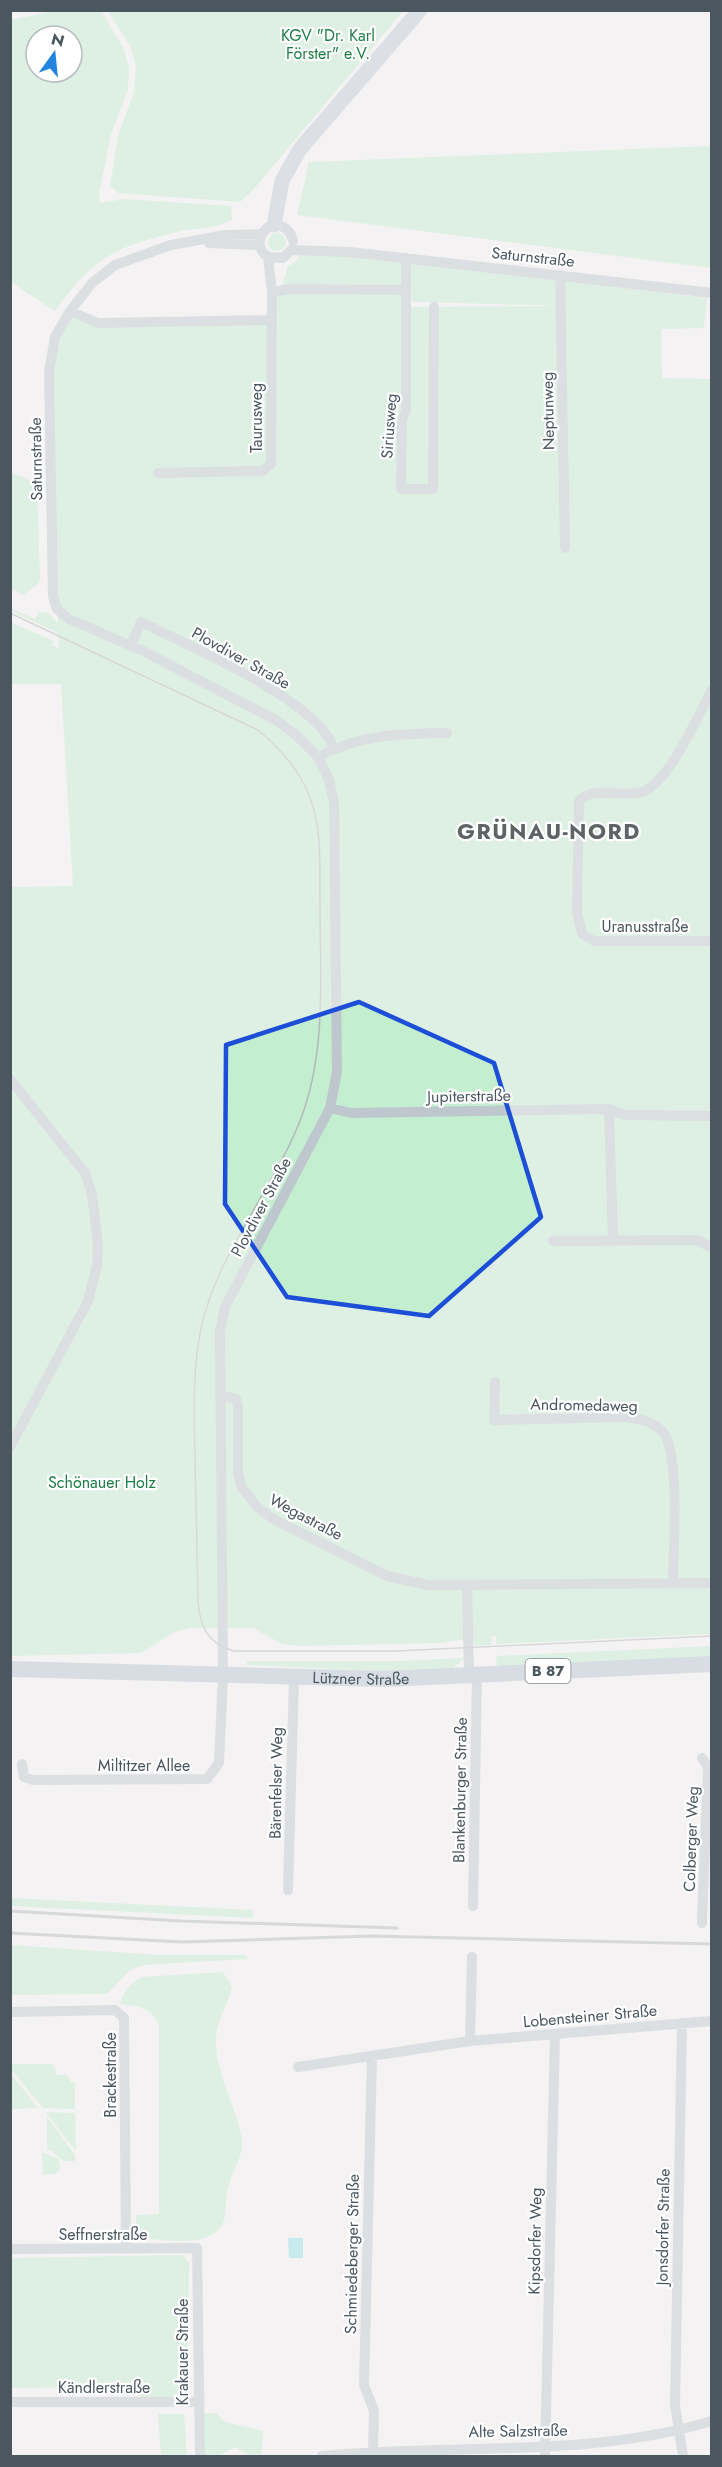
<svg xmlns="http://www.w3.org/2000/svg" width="722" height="2467" font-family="Jost,sans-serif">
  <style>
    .green { fill: #c3eed0; fill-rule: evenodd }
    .water { fill: #93dee9 }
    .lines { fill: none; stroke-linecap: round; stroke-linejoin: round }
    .street { stroke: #bec7cd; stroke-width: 10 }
    .secondary { stroke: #bfcad2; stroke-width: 15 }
    .primary { stroke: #b3c3cf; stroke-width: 16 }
    .tram { stroke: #b4b8bb; stroke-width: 1.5 }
    .rail { stroke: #b4b8bb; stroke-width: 3 }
    .marked { fill: none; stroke: #1d4ed8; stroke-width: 4.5; stroke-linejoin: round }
    .labels { text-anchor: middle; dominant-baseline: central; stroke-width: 4.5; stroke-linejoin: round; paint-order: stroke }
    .shield { fill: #fff; stroke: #80898f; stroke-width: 1.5 }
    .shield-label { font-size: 15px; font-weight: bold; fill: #4a575f }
    .park-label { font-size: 16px; fill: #1c7e45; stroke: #fff }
    .street-label { font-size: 16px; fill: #4a575f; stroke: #fff }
    .district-label { font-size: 22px; font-weight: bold; letter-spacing: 1.5px; fill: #5e6366; stroke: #fff }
  </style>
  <rect width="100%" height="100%" fill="#f4f2f2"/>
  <path class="green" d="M55,11H101L124,49L129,67L128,90L111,134L99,194L100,203L124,199L231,206L232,220C216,228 198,228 181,231C116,247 95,255 55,311L11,282L10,20ZM36,36H72V72H36Z
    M108,11H403L254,189L240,202L118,193L110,186L118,136L134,92L136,66L130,46Z
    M711,146V268L297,215L309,162Z
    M268 242a9 9 0 1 1 18 0a9 9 0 1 1-18 0Z
    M301,253L336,254L707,298L704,328L661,329L662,378L712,379L711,1634L496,1644V1636H492L491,1645H474L473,1638L440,1643L300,1646L282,1644L253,1628H190L174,1632L141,1653L11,1656V887L73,886L61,684H11L10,622L54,641L52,645L59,649L58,633L11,611L10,608L35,619L39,612L48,613L58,623L49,372L55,337L70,311L98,323L271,320L272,292L406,290V307L566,306L412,302L411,287L282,286L288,266L295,262Z
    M10,472L37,483L40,578L39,583L23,595L11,589Z
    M712,1646L711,1658L497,1667L496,1656Z
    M464,1658L453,1668L395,1672L247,1665V1661H397Z
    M10,1898L253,1910V1918L11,1906Z
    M11,1945L159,1955H246L248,1959L143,1965L130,1970L107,1994L11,1995Z
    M223,1972L232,1987C228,2007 215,2021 216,2043C217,2078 237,2107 242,2140C244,2154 233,2170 229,2184C224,2197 229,2217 220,2228C205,2247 162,2241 141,2237L136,2228V2215L159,2214V2025C152,2007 137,2006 120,2004C124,1991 129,1985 141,1977Z
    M11,2064H51L55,2068L56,2075H67L71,2082H75V2109L43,2108L11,2069Z
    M10,2074H11L38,2108L11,2109Z
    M47,2112L75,2113L76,2151L47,2114Z
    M47,2117L75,2155V2161H63L52,2151L47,2150Z
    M42,2152L59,2159L60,2169L55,2174L43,2175Z
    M183,2255L189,2263L188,2395L181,2398H141L135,2387L11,2388L10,2258Z
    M202,2413H216L225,2422L263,2431L261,2456H250L235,2447L219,2456H204Z
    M158,2414H184L187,2456H161Z"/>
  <path class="water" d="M288,2238H303V2258H289Z"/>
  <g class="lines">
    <path class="street" d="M209,243L259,245
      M291,250L350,252L712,293
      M291,250L283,258L268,257C257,249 257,238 267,228C279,222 290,227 293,241
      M406,258V411L402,420L401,489H433L434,307
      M560,275L565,548
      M272,292L290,289L406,290
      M70,311L98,323L271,320
      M158,473L262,471L271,464L272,292L268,257
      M131,645L141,622C189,646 316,699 334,748
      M712,690C697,716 670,782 642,792C623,798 593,785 579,801L577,912L582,934L594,941H712
      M318,757C359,734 401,734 447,733
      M10,1079L85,1173L92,1194L98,1245L97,1265L88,1301L10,1447
      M330,1108L351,1113L609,1109L624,1115L712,1116
      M609,1109L613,1241
      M553,1241L697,1240L712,1248
      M495,1382L494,1420L627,1417C639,1419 652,1421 662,1431C681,1450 673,1553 673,1583
      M220,1395L236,1399L238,1406V1472L241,1486L257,1507L275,1520L387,1576L428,1585L712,1583
      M467,1585L469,1675
      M22,1764L24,1777L33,1780L207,1779L219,1763L223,1676L220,1332L225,1307L330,1108L337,1072L334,802L329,780L318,757L297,736L276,720L143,651L69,619L57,609L53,596L49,372L55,337L70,311L92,283L115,265L171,245L225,235L261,234
      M288,1890L294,1678
      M473,1906L477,1675
      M702,1923L708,1767L702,1758
      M10,2012L115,2010L124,2018L126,2249
      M682,2023L675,2405L683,2456
      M470,2041L472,1957
      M372,2056L364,2385L374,2411L373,2450
      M298,2067L470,2041L712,2021
      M10,2249L197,2248L200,2456
      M10,2402H197
      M322,2456C452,2443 585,2459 712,2421
      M545,2456L555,2034"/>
    <path class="secondary" d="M274,225L282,181L300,149L420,10"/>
    <path class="primary" id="s1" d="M10,1669L384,1679L712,1664"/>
    <path class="tram" d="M10,613L258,730C281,749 300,770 310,798C323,831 319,869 320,903C320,976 327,1052 300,1121C272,1191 220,1250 202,1324C192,1368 194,1412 195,1457C196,1504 197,1552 198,1599C199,1625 207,1644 234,1651H397L712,1636"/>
    <path class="rail" d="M10,1911L181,1921L397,1928
      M10,1933L182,1942L371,1936L712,1944"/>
  </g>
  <path d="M0 0H722V2467H0ZM359,1002L494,1063L541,1217L429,1316L287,1297L225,1204L226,1045Z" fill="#f4f2f2" fill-opacity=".55" fill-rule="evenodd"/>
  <path class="marked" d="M359,1002L494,1063L541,1217L429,1316L287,1297L225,1204L226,1045Z"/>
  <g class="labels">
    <rect class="shield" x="525.5" y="1659" width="45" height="24" rx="4.5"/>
    <g class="shield-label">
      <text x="548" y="1671">B 87</text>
    </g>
    <g class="park-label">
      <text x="328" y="35">KGV "Dr. Karl<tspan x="328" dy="18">Förster" e.V.</tspan></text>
      <text x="102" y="1482">Schönauer Holz</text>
    </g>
    <g class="street-label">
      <text transform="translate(533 257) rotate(6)">Saturnstraße</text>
      <text transform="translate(548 411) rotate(-91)">Neptunweg</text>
      <text transform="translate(256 418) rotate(-90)">Taurusweg</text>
      <text transform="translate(389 426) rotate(-86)">Siriusweg</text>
      <text transform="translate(36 459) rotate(-91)">Saturnstraße</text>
      <text transform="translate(241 658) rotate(29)">Plovdiver Straße</text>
      <text x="645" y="926">Uranusstraße</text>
      <text transform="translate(469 1096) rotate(-1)">Jupiterstraße</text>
      <text transform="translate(261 1207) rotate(-62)">Plovdiver Straße</text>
      <text transform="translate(584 1405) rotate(1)">Andromedaweg</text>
      <text transform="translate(306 1517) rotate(28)">Wegastraße</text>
      <text stroke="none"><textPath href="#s1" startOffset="351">Lützner Straße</textPath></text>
      <text x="144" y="1765">Miltitzer Allee</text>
      <text transform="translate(276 1783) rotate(-89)">Bärenfelser Weg</text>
      <text transform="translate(460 1790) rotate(-89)">Blankenburger Straße</text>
      <text transform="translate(691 1839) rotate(-88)">Colberger Weg</text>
      <text transform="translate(590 2016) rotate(-5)">Lobensteiner Straße</text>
      <text transform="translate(110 2075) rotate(-90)">Brackestraße</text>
      <text transform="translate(663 2227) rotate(-89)">Jonsdorfer Straße</text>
      <text x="103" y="2234">Seffnerstraße</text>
      <text transform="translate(535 2241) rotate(-89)">Kipsdorfer Weg</text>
      <text transform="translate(352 2254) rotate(-89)">Schmiedeberger Straße</text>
      <text transform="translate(182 2352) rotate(-90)">Krakauer Straße</text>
      <text x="104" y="2387">Kändlerstraße</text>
      <text transform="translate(518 2431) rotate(-1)">Alte Salzstraße</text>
    </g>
    <g class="district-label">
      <text x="549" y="831">GRÜNAU-NORD</text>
    </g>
  </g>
  <rect width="722" height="2467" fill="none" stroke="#4a575f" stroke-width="24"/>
  <g transform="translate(54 54) rotate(15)"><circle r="28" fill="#ffffff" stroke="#b7bcbf" stroke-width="1.5"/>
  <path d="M0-4.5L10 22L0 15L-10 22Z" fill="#2284dd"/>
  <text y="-9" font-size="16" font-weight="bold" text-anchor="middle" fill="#4a575f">N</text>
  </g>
</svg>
